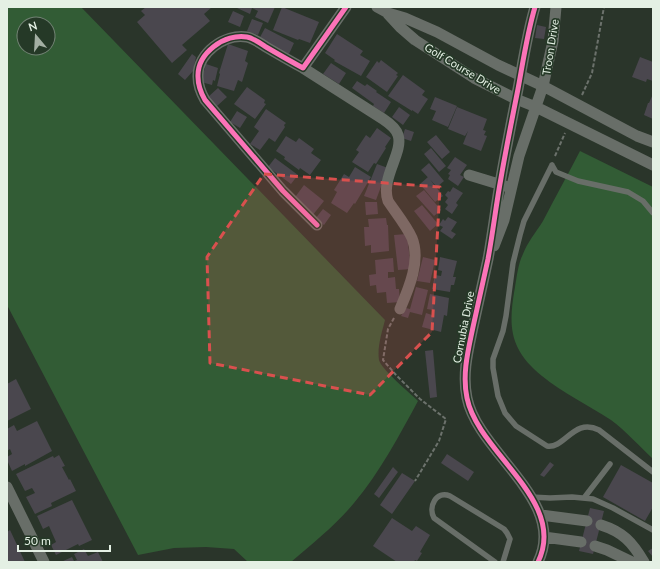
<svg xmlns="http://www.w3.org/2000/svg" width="660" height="569" font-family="Lato,sans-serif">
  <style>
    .grass { fill: #325c35; fill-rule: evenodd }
    .building { fill: #4a474e }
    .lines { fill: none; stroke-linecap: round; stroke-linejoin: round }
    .path { stroke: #6c726c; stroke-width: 2; stroke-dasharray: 4 2; stroke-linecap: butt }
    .lane { stroke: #686e68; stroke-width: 5.5 }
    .street { stroke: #686e68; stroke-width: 11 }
    .cycleway-casing { stroke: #253927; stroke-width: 8 }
    .cycleway { stroke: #fb73b8; stroke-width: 5 }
    .marked { fill: #d9504e; fill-opacity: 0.2; stroke: #d9504e; stroke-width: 3; stroke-dasharray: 8 5; stroke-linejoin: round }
    .labels { text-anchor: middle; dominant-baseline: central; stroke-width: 3.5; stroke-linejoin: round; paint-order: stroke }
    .street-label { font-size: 11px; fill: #e4f0e4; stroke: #253927 }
  </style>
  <rect width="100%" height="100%" fill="#2a352a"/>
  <path class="grass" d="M7,7H81L385,320C382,332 377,347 379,360C381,369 410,393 418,401C399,436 380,472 354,503C336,525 313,543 291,562H248L234,549L206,547L174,548L138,555L7,305ZM24,24H48V48H24Z
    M580,151L653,187V459C639,446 627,432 611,420C588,405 563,393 542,376C509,349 508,326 515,287C517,276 518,264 523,254C527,243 536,232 543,221C555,198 568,174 580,151Z"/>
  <path class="building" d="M146,7H212L204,14L210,21L182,45L187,50L172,63L137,22L145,15L141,11Z
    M237,7H275L268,23L255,17L258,11L252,8L250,14L237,8Z
    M282,7L319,22L310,43L299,39L298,40L273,30Z
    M233,11L244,16L240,27L228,22Z
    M252,19L263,23L258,35L247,31Z
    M537,25L546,27L544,39L535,38Z
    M265,28L294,43L289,54L259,39Z
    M337,34L363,51L360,55L370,61L361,76L334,61L335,60L325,53Z
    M228,44L248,51L245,61L248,63L242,82L238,80L234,91L217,86L220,74L219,73Z
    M192,54L196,57L193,71L185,80L178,74Z
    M640,57L653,62V81L647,79L646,82L632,77Z
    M381,60L398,73L396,75L398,76L387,92L366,77L377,61L379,63Z
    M331,63L346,73L339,84L323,74Z
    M206,64L218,68L215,81L213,80L212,85L201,82Z
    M403,75L425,91L422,95L428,99L418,114L412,110V111L388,96Z
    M357,81L365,86L367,84L377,91L376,92L391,102L384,113L373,106L374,104L352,88Z
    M247,87L265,100L264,103L266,104L255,119L234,104Z
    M218,88L227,97L217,106L208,97Z
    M653,94V119L644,115L648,103H649Z
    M435,97L457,106L448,127L432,120L436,111L430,109Z
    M399,107L410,115L403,125L392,117Z
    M457,107L487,119L483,130L486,131L484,135L487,136L481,151L463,144L468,131L465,136L448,129Z
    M266,109L286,123L284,125L285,127L275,142L269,138L260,150L250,144L259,131L254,127Z
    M237,111L247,117L240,128L230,122Z
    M377,128L391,138L385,147L386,148L376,164L374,163L368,172L352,162L359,152L356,150L366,135L370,138Z
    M405,129L414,132L411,141L402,138Z
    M436,135L450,152L442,159L427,142Z
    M286,136L296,142L299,138L314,149L311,153L321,160L310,175L300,168L299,170L284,159L285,157L276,151Z
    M431,148L446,166L439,172L424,154Z
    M455,157L467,165L460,175L464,177L458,186L448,179L450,175L448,174L451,170L447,168Z
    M275,158L298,175L291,184L268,167Z
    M429,163L444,181L437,187L421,170Z
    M377,164L388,168L376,200L364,196Z
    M355,167L371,177L355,204L354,203L347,213L331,203L337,192L334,190L344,174L349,177Z
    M428,177L443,196L435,202L420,184Z
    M304,185L324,201L312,216L293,200Z
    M453,187L463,193L456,203L458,205L452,214L445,209L448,205L445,202L448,198L445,195L448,191L450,192Z
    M424,190L441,210L434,216L416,196Z
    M365,202H377L378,214L366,215Z
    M422,205L438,224L430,231L414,211Z
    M323,209L331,215L324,225L315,219Z
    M448,217L457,222L451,231L456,234L452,239L440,231L443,227L439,225L443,219L445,221Z
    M386,218L387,225H388L389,251L371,253V245L365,246L364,227H369L368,219Z
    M407,234L411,269L398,270L394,235Z
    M423,257L435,260L430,283L417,281Z
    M440,257L457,261L453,277H456L454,285H451L450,292L432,289L435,275L441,276L442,271L438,270Z
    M393,258L394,272H388V278L395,277L396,289H399L400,302L387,303L386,292L377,293L376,285L370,286L369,275L376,274L375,260Z
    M416,287L428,290L422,315L410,312L408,318L401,316L406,308L410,309Z
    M430,294L449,298L447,316L444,315L441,332L422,327L426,313L432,315L433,310L427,309Z
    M433,350L437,397L430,398L425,351Z
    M16,379L31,409L7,421V384Z
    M37,421L52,451L25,466V464L12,471L7,460V457L12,454L10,449L7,451V429L14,425L17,431Z
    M447,454L474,472L468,481L441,463Z
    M59,455L65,466L62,467L69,480L70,479L76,491L51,503L52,506L35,514L26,497L35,493L32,488L25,491L16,474L53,456L54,458Z
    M550,462L554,465L544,477L540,475Z
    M621,465L653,483V507L645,521L603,497Z
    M393,467L398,472L379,498L374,494Z
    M402,473L415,481L392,514L380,505Z
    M72,500L92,540L79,546L78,544L56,555L51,545L56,542L49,526L43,529L37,516Z
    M590,508L604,511L593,554L579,551Z
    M392,518L412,531L416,526L430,535L420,552L422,553L417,561L415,560L414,562H397L373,546Z
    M10,530L25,562H7V532Z
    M653,548V557L648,551Z
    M84,549L88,556L98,552L103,562H61L72,557L74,561L77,560L74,554Z"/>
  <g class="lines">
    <path class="path" d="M582,95L592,73L604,7
      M555,156L565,133
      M394,318L388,329L383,360L396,375L420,399L446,419L439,441L415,481"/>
    <path class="lane" d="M552,165L524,221L520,235L513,263L506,316L503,331L493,359V368L498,396L505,413L516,426L547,446C565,449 574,417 599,430L653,472
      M552,165L556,172L578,181L628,192L643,201L653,213
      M531,497L550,498L572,497L593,499L613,508L653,530
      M584,498L610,464
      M495,562L434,518C428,507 436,490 450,496L504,529L507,533L510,539L503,562"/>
    <path class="street" d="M377,7L388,13L405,18L437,32L498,65L543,86L637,136L653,142
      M535,7C527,34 523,62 518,89C512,119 506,149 501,178C496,205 493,232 488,259C483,282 478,304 473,327C468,351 462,374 467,398C478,453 568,501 538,562
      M388,14L400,27L415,40L474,78L516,99L536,107L653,165
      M303,68L383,119C389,123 396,128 398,135C404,152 380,178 388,201C396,213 406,225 412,238C421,260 409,288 400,309
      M469,175L505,186
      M317,225L283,191L205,100C201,93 198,85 198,77C197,53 225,33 247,37C253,38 260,43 266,47C278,54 290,61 303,68L346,7
      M494,246L504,220L519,156L543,86L553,41L556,7
      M7,487L44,562
      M541,515L587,521
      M601,525C623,532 632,542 644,562
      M544,537L581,542
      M595,546L607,550L632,562"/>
    <defs>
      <path id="cycleway" d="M535,7C527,34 523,62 518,89C512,119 506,149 501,178C496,205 493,232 488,259C483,282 478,304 473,327C468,351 462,374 467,398C478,453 568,501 538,562
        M317,225L283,191L205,100C201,93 198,85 198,77C197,53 225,33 247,37C253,38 260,43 266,47C278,54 290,61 303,68L346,7"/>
    </defs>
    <use href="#cycleway" class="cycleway-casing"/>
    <use href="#cycleway" class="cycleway"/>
  </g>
  <path class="marked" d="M264,174L440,187L432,332L370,395L210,363L207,257Z"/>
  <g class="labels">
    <g class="street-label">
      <text transform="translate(550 47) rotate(-81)">Troon Drive</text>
      <text transform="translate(463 68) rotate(31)">Golf Course Drive</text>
      <text transform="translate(463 327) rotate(-79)">Cornubia Drive</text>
    </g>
  </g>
  <rect width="660" height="569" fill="none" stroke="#e4f0e4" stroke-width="16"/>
  <g transform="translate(36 36) rotate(342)"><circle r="19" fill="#253927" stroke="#718273"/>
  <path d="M0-3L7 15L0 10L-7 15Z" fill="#a3afa3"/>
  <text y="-6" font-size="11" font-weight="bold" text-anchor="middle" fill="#e4f0e4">N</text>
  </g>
  <path d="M18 545v6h92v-6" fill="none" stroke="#e4f0e4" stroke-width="2"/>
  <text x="24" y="545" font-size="12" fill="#e4f0e4" stroke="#253927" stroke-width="3" paint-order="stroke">50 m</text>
</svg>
